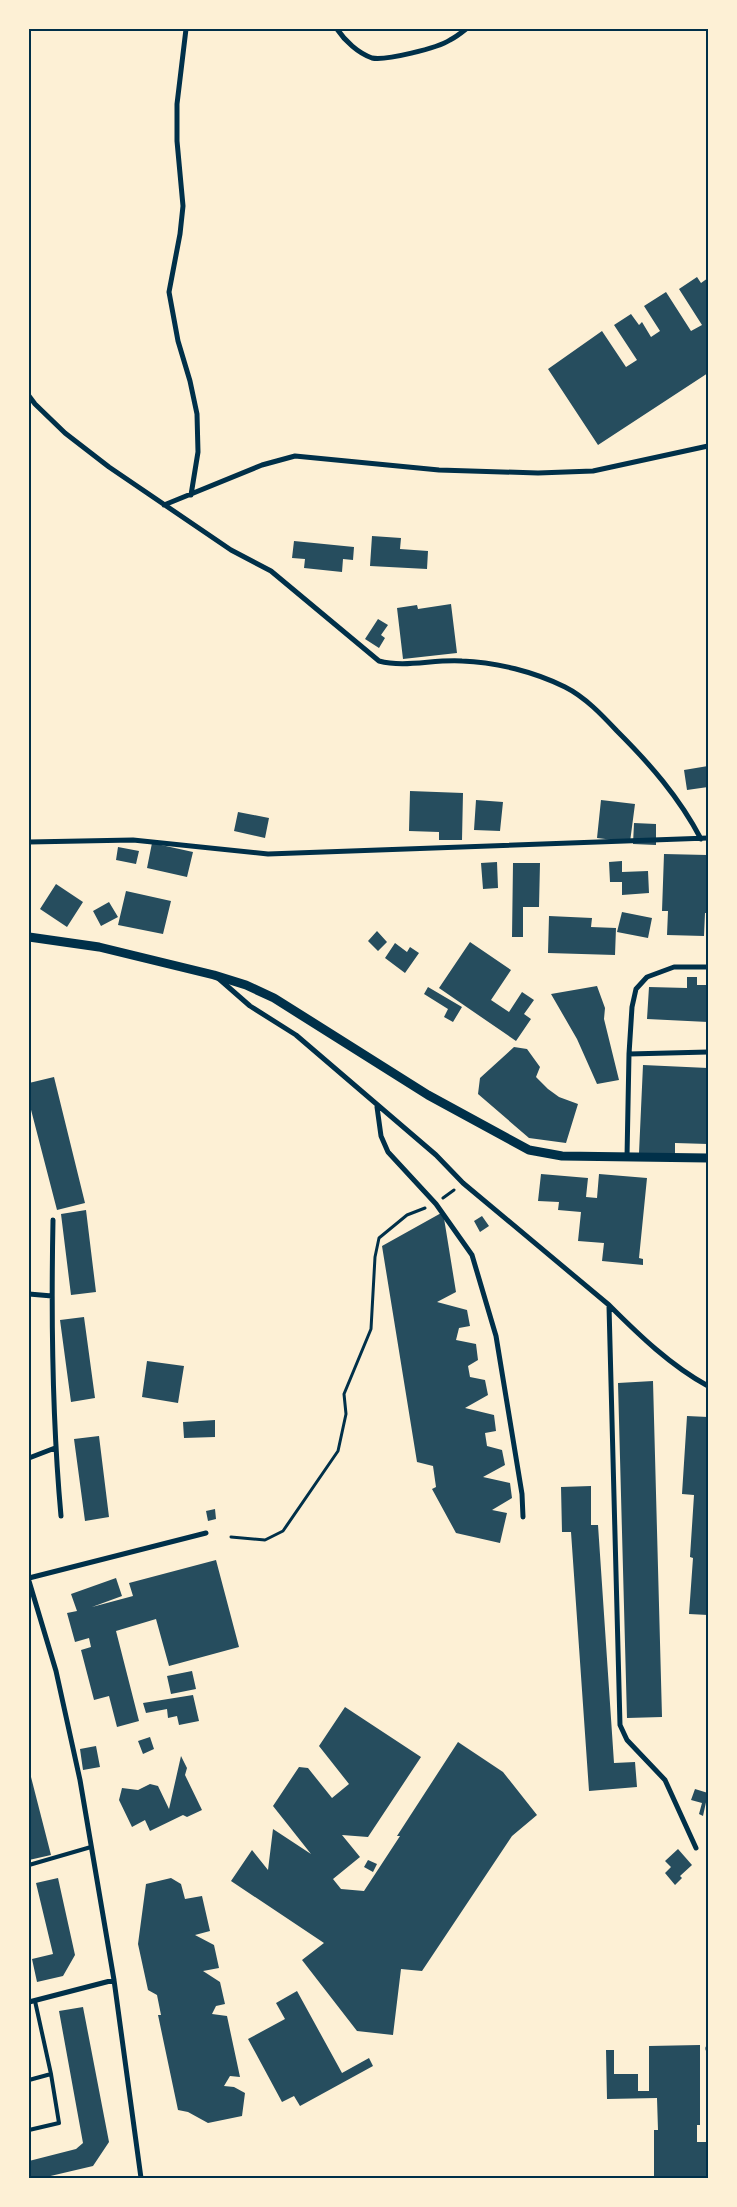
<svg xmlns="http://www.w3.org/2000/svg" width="737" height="2207" font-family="'Alegreya Sans',sans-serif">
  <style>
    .building { fill: #264d5e }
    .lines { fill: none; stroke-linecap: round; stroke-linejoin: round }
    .path { stroke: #003049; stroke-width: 3 }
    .service { stroke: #003049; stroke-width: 4 }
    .minor { stroke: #003049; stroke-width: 5 }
    .tertiary { stroke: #003049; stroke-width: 9 }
    .neatline { fill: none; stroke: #003049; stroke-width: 2 }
  </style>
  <rect width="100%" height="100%" fill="#fdf0d5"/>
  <path class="building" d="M697,277L701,283L708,278V373L598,445L548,369L602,331L626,367L637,360L614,325L631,314L639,325L642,322L651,337L660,331L644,306L666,292L691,331L702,325L679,289Z
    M372,536L401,538L400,549L428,551L427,569L370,566Z
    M294,541L354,547L353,560L343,559L342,572L304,568L305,559L292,558Z
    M451,604L457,653L403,659L397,608L417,605L418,609Z
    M378,619L388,625L381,635L385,638L379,648L365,639Z
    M708,766V787L687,790L684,770Z
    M410,791L463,793L462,840H439V832L409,831Z
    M476,800L503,802L500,831L474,830Z
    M601,800L635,804L630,842L597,838Z
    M238,812L269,818L265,838L234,831Z
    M634,823L656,824V845L633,844Z
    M152,843L193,852L187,877L147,868Z
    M118,847L139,851L136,864L116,860Z
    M664,854L707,855L708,913H705L704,936L667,935L668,911H662Z
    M622,861V872L648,871L649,893L622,895V882H610L609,862Z
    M497,862L498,888L483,889L481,863Z
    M513,863H540L539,907H523V937H512Z
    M56,884L83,902L67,927L40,909Z
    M126,891L171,901L163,934L118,925Z
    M109,902L118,917L101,926L93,911Z
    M622,912L652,918L648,938L617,932Z
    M549,916L592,918L591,927L616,928L615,955L548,953Z
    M377,931L387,942L378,951L368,941Z
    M470,942L511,970L491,1000L509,1012L522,992L534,1000L524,1014L531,1019L516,1041L439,988Z
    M395,943L407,952L410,947L419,953L405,973L385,958Z
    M687,977H697V985H708V1022L647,1019L649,987L687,988Z
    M597,986L605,1008L604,1019L619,1080L597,1084L577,1039L551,994Z
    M428,987L462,1007L453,1022L444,1017L448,1009L424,994Z
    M514,1047L527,1049L540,1067L536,1077L548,1089L559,1097L578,1104L566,1143L529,1138L478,1094L480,1078Z
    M643,1065L708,1068V1144L675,1143V1154L639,1153Z
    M54,1077L85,1203L57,1210L29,1102V1083Z
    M541,1174L588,1178L586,1197L597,1198L599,1174L647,1178L639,1258L643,1259V1265L602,1261L604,1243L578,1241L581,1212L558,1210L559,1202L538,1201Z
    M86,1210L96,1292L71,1295L61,1214Z
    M443,1212L456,1292L437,1302L467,1310L470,1326L459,1328L456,1340L476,1344L478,1360L468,1366L470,1377L485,1380L488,1395L465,1408L494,1415L496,1431L485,1433L487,1446L502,1450L505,1465L483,1477L510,1483L512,1498L492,1510L507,1513L500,1543L456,1533L432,1489L436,1487L433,1466L417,1462L382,1246Z
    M482,1216L489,1226L480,1232L474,1221Z
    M84,1317L95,1398L71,1402L60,1320Z
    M147,1361L184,1366L178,1403L142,1397Z
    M653,1381L662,1717L627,1718L618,1383Z
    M687,1416L708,1417V1615L689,1614L693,1558L690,1557L694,1495L682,1494Z
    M215,1420V1437L184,1438L183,1422Z
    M99,1436L109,1517L85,1521L74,1439Z
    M591,1486V1525H598L614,1763L635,1762L637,1787L589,1791L571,1532H562L561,1487Z
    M215,1509L216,1519L208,1521L206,1511Z
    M216,1560L239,1647L169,1666L156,1619L116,1631L139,1721L117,1727L109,1696L94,1700L81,1650L91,1647L89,1638L75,1642L67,1613L77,1611L71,1594L116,1578L122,1596L92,1607L133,1596L129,1583Z
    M192,1671L196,1689L171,1694L167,1676Z
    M193,1695L199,1721L179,1725L177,1716L168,1718L167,1709L146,1713L143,1703Z
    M345,1707L421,1757L368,1837L342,1835L360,1857L333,1879L341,1889L364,1891L400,1836H397L458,1742L503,1772L537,1815L512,1836L422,1971L401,1969L393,2035L357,2031L302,1960L324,1943L231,1881L252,1850L268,1870L273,1829L311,1854L273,1806L299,1767L308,1768L332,1798L349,1784L319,1746Z
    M150,1737L154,1749L143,1754L138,1741Z
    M96,1746L100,1767L83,1770L80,1749Z
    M181,1756L187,1768L185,1775L202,1810L187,1817L183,1815L150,1831L145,1820L132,1827L119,1800L122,1788L138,1790L150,1784L158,1786L169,1809Z
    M29,1776L31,1777L51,1855L29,1860Z
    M695,1789L708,1793L703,1816L699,1814L702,1803L691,1800Z
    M678,1849L692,1865L680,1876L682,1878L675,1885L665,1873L671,1867L665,1861Z
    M368,1860L377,1864L373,1872L364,1867Z
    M58,1878L75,1955L63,1976L37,1982L32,1959L53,1954L36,1883Z
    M171,1878L181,1884L185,1899L202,1896L210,1931L195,1935L214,1945L219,1968L203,1971L220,1982L225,2004L216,2006L212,2014L227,2016L240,2077L230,2076L224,2086L234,2087L245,2093L242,2116L208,2123L188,2112L178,2110L158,2015H161L157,1995L148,1990L138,1944L146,1884Z
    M297,1991L342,2073L369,2058L373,2066L300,2106L294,2096L282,2102L248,2039L285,2019L276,2003Z
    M83,2007L109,2142L93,2166L42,2178H29V2161L76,2149L83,2143L59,2011Z
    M700,2045V2125H697V2142H708V2178H654V2130H658L657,2098L607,2099L606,2050H614V2074H638V2091H649V2046Z"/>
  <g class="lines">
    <path class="path" d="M443,1198L454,1190
      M231,1537L265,1540L283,1531L338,1451L346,1414L344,1394L371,1329L375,1257L379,1238L407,1215L425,1208"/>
    <path class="service" d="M29,1865L91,1847
      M29,2080L51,2074L35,2001
      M29,2130L59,2123L51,2074"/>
    <path class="minor" d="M186,29L177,104V141L183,206L180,234L169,292L178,341L190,381L197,414L198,452L191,495
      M337,29C345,41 358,53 372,58C385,61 438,48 450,40C456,37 461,33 466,29
      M29,396L35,404L65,433L109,467L231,550L271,571L379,661C405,668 434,659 462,661C496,662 535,672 565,687C585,697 602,715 617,731C650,764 679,797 701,839
      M164,505L262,465L295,456L439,470L538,473L593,471L708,446
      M29,842L133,840L268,854L708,838
      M218,978L250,1006L296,1035L436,1155L463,1183L609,1305C639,1335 671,1366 708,1386
      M629,1054L708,1052
      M377,1107L381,1136L388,1152L436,1204L472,1255L496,1336L522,1494L523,1517
      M627,1157L629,1054L632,1007L636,989L647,977L674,967H708
      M53,1220C51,1319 52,1417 61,1516
      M29,1294L52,1296
      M609,1306L620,1725L627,1740L665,1780L696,1848
      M29,1458L55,1448
      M29,1578L206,1533
      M29,1581L56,1671L80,1780L114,1980L141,2178
      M29,2002L114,1980
      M708,2048V2049"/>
    <path class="tertiary" d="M29,937L99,947L214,975L246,985L274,998L428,1095L529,1150L562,1156L708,1158"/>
  </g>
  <rect width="737" height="2207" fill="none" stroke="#fdf0d5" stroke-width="60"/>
  <rect x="30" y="30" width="677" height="2147" class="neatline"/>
</svg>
